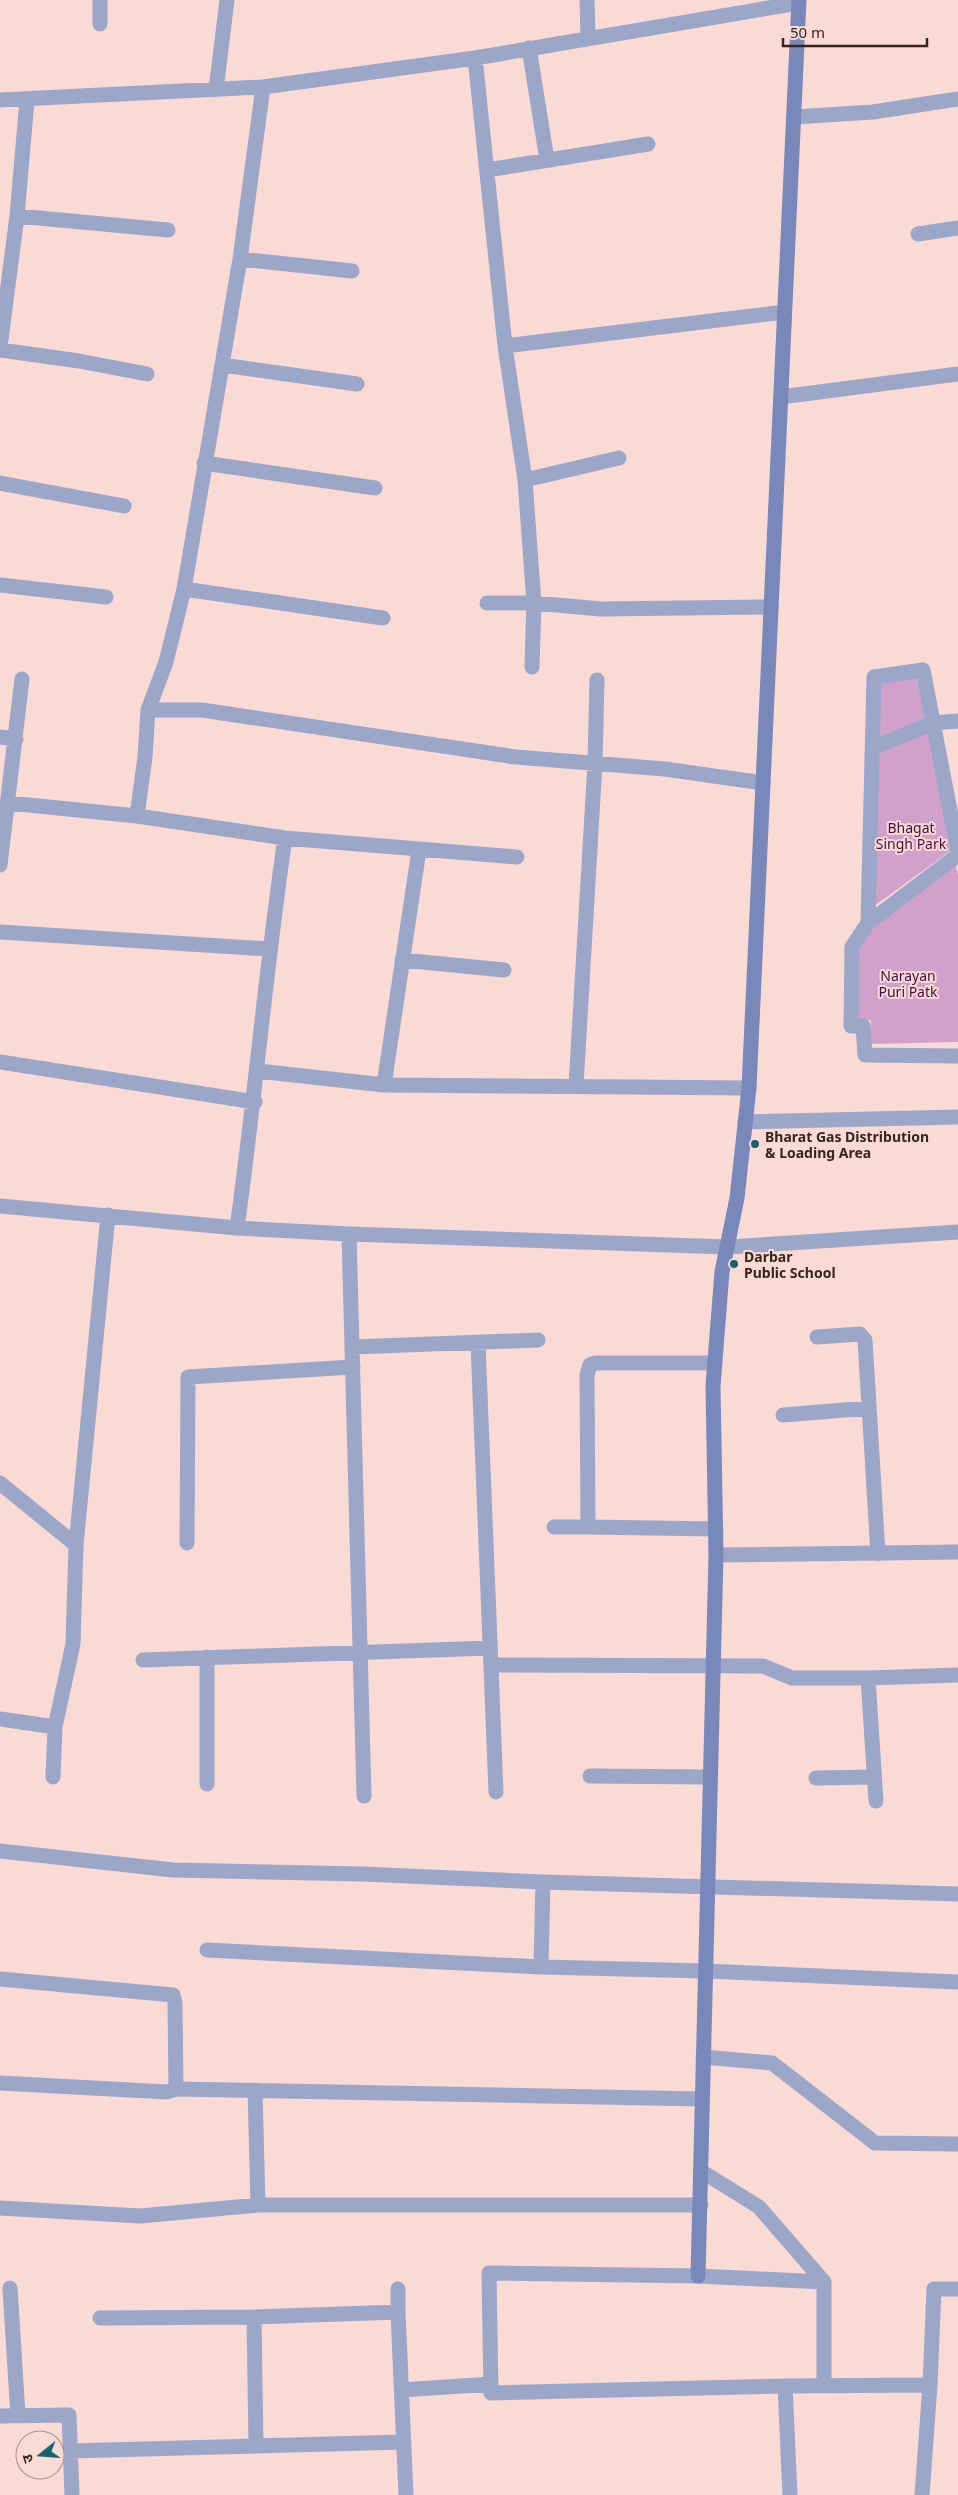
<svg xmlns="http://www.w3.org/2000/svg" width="958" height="2495" font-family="'Noto Sans','Noto Sans Devanagari',sans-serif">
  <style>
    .green { fill: #d2a1cb }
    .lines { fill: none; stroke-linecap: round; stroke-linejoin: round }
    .street { stroke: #9ba6c9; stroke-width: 15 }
    .secondary { stroke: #7988bb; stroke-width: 15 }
    .poi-dot { fill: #17626f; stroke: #f9dad4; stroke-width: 2 }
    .labels { text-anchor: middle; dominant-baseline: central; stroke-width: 4; stroke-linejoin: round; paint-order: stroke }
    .park-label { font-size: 14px; fill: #490b45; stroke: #f9dad4 }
    .poi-label { font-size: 14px; font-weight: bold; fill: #372420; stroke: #f9dad4; text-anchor: start }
  </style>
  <rect width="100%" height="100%" fill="#f9dad4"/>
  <path class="green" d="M921,678L950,851L873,907L880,682Z
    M955,862L958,875V1042L870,1044L871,1020L856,1019L859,948L873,927Z"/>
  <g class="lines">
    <path class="street" d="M587,0L588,37
      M100,24V0
      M529,48L547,160
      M475,58L505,346L525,480L534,603L532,667
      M216,90L227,0
      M0,100L263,87L475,58L798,3
      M794,117L873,112L958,99
      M487,170L648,144
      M17,216L168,230
      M918,234L958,228
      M240,259L352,271
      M505,346L784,312
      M0,347L17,216L27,100
      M0,350L79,361L147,374
      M222,365L357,384
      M781,397L958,374
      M204,463L375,488
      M525,480L619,458
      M0,483L124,506
      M0,585L106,597
      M184,589L383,618
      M487,603H534L601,609L771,607
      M148,710H202L516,757L665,769L763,783
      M0,737L16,739
      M873,748L932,723L958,721
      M9,803L137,816L285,838L517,857
      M137,816L145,757L148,710L166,662L184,589L240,259L263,87
      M958,855L868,923L852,947L851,1026H863L865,1055L958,1056
      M0,865L22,679
      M868,923L874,677L923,670L958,852
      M0,932L269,949
      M402,960L504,970
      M0,1062L255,1102
      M258,1071L384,1085L749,1088
      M384,1085L419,850
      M576,1086L595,763L597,680
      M745,1122L958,1117
      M0,1206L237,1228L349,1234L728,1247L958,1232
      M237,1228C255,1098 266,967 285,838
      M349,1234L364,1796
      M817,1337L860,1334L865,1340L878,1554
      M478,1344L496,1792
      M353,1347L538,1340
      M715,1363H595L590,1365L587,1375L588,1527L716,1529
      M783,1415L869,1408
      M0,1483L76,1545
      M554,1527H588
      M187,1543L188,1377L353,1367
      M716,1555L958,1552
      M143,1660L490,1648
      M491,1665L763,1666L792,1678H868
      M0,1719L55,1727L73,1644L76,1545L108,1215
      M590,1776L710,1777
      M53,1777L55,1727
      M816,1778L873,1777
      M207,1784V1657
      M876,1801L868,1678L958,1675
      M0,1851L173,1870L362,1874L543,1882L958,1894
      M207,1950L541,1967L705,1971L958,1982
      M541,1967L543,1882
      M0,1979L173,1995L175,2003L176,2089L702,2099
      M703,2057L772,2063L875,2143L958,2144
      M0,2083L167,2092L176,2089
      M255,2090L258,2205
      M701,2171L759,2207L824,2282
      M0,2208L140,2216L258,2205H701
      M10,2288L18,2416
      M398,2312V2289
      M254,2317L256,2446
      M100,2318L254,2317L398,2312L406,2495
      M824,2385V2282L698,2276L489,2273L491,2393L785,2386L930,2385L922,2495
      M930,2385L934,2289H958
      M785,2386L790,2495
      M402,2390L491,2384
      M0,2416L69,2415L72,2495
      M70,2451L404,2442"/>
    <path class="secondary" d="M698,2276L716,1555L713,1386L722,1272L737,1198L749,1088L799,0"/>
  </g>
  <g class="poi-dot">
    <circle cx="755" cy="1144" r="5"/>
    <circle cx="734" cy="1264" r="5"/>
  </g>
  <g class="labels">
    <g class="park-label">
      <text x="911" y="827">Bhagat<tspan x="911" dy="16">Singh Park</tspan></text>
      <text x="908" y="975">Narayan<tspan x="908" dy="16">Puri Patk</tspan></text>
    </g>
    <g class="poi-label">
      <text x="765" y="1136">Bharat Gas Distribution<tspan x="765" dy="16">&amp; Loading Area</tspan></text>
      <text x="744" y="1256">Darbar<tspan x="744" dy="16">Public School</tspan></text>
    </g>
  </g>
  <g transform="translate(40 2455) rotate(253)"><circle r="24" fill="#f9dad4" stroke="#ab918c"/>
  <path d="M0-4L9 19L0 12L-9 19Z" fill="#17626f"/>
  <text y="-8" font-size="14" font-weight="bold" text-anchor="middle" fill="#372420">उ</text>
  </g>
  <path d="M783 38v8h144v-8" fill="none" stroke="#372420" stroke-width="2.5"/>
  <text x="790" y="38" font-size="15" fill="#372420" stroke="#f9dad4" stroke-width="4" paint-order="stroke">50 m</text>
</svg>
